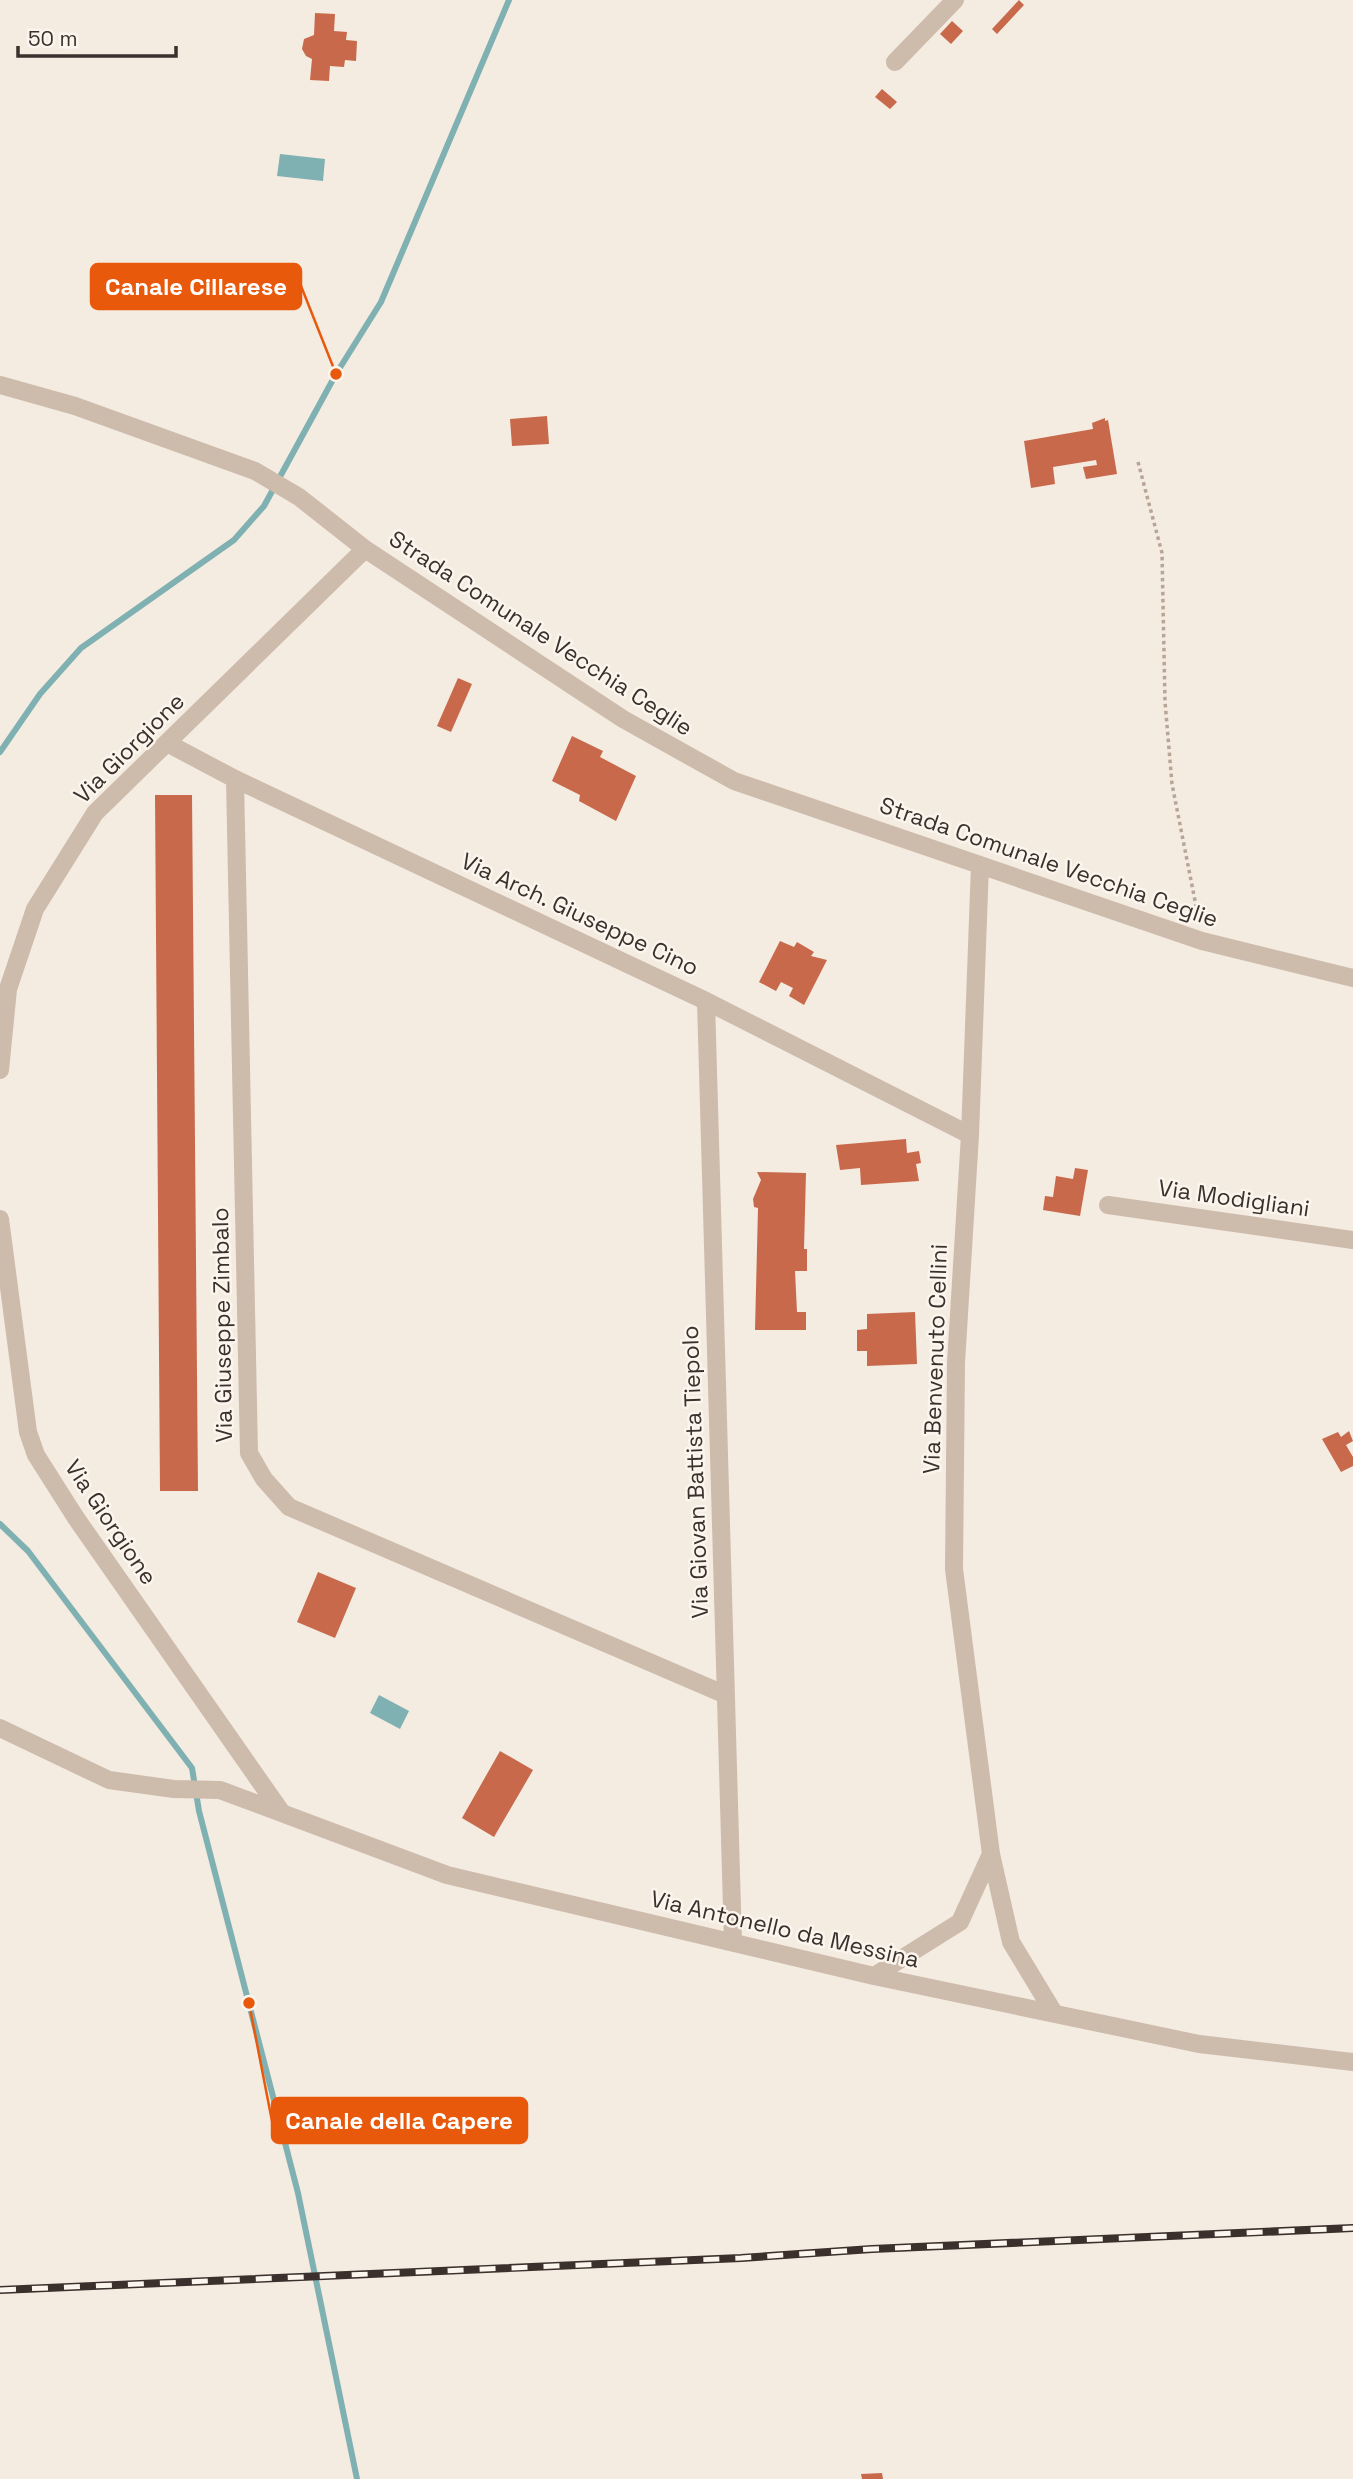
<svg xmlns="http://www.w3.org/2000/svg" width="1353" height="2479" font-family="'Space Grotesk',sans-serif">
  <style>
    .water { fill: #7fb0b2 }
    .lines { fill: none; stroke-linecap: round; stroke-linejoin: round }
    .stream { stroke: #7fb0b2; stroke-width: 6 }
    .building { fill: #c8694b }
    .path { stroke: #b9a596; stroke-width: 3.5; stroke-dasharray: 3.5 3.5; stroke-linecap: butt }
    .minor { stroke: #cdbbac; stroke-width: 18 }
    .rail-casing { stroke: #3b302b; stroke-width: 8 }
    .rail { stroke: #fbf5ee; stroke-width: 5; stroke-dasharray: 16; stroke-linecap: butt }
    .labels { text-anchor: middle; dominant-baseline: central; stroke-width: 5; stroke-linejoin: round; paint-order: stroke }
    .street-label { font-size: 23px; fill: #3b302b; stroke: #fbf5ee }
    .leader { fill: none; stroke: #e8590c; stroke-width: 2.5 }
    .callout-dot { fill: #e8590c; stroke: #fbf5ee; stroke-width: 2.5 }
    .callout { fill: #e8590c; stroke: #e8590c; stroke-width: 2.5 }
    .callout-label { font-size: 24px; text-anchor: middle; font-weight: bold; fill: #fff }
  </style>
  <rect width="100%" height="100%" fill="#f4ebe1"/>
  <path class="water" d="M280,154L325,159L323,181L277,176Z
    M379,1695L409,1711L400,1729L370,1713Z"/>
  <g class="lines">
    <path class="stream" d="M0,752L40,694L81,648L234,540L264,506L336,374L381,302L509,0
      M0,1524L28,1551L192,1768L199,1811L298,2193L357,2479"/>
  </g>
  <path class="building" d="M1019,0L1024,5L997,34L992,29Z
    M315,13L335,14L334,31L347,32L346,40L357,41L356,61L345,60L344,67L330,66L329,81L310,80L312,59L306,56L302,49L304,39L314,35Z
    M952,21L963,31L951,44L940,34Z
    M882,89L897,102L890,109L875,97Z
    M547,416L549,444L512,446L510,419Z
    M1105,418V421L1108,420L1117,474L1086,479L1083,467L1097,465L1096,460L1053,467L1055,484L1031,488L1024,441L1093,429L1092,423Z
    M458,678L472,684L451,732L437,726Z
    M572,736L603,751L600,757L636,776L616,821L579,801L580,795L552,781Z
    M155,795H192L198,1491H160Z
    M780,941L794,947L797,942L814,952L811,956L827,960L804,1005L789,996L793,988L781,982L776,991L759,982Z
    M906,1139L907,1153L919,1151L921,1163L916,1164L919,1181L861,1185L860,1168L840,1170L836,1145Z
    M1075,1168L1088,1170L1080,1216L1043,1210L1045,1196L1053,1197L1056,1176L1073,1179Z
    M757,1172L806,1173L804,1249H807V1271H795L797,1312H806V1330H755L758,1208L754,1207L753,1199L761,1180Z
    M915,1312L917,1364L867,1366V1351H857V1330L867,1329V1314Z
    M1349,1431L1353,1441L1346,1445L1353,1457V1466L1341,1472L1322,1439L1338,1432L1341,1437Z
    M318,1572L356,1588L335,1638L297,1622Z
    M500,1751L533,1770L494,1837L462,1818Z
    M882,2473L883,2479H862L861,2474Z"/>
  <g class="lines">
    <path class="path" d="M1138,462L1162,553L1165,702L1172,784L1199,921"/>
    <path class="minor" d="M895,62L955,0
      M0,385L75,406L255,471L299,497L365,549L623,719L734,781L1202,941L1353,978
      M167,743L235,779L706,1001L970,1135
      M235,779L249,1453L264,1479L289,1507L726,1695
      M980,865L970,1135L956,1363L954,1569L991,1854L1011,1942L1054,2013
      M706,1001L733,1943
      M0,1070L8,989L35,909L95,813L365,549
      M1108,1205L1353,1240
      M0,1219L28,1432L36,1455L76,1518L282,1813
      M0,1728L109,1780L174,1789L220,1790L447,1875L874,1976L1199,2044L1353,2062
      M874,1976L960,1922L991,1854"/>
    <defs>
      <path id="rail" d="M0,2290L741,2258L872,2249L1353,2228"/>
    </defs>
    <use href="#rail" class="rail-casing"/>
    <use href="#rail" class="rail"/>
  </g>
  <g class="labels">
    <g class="street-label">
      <text transform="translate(541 633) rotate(33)">Strada Comunale Vecchia Ceglie</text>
      <text transform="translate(129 748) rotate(-45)">Via Giorgione</text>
      <text transform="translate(1049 862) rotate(19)">Strada Comunale Vecchia Ceglie</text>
      <text transform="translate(580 914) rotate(25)">Via Arch. Giuseppe Cino</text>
      <text transform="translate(1234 1198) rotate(8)">Via Modigliani</text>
      <text transform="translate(222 1325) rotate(-91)">Via Giuseppe Zimbalo</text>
      <text transform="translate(935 1359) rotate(-88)">Via Benvenuto Cellini</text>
      <text transform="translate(695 1472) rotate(-92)">Via Giovan Battista Tiepolo</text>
      <text transform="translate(111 1522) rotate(56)">Via Giorgione</text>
      <text transform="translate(785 1929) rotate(13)">Via Antonello da Messina</text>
    </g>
  </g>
  <path class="leader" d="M336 374L301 286M249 2003L272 2121"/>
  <g class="callout-dot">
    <circle cx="336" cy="374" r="7"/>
    <circle cx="249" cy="2003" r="7"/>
  </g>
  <g class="callout">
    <rect x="91" y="264" width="210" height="45" rx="7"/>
    <rect x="272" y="2098" width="255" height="45" rx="7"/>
  </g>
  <g class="callout-label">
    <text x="196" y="295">Canale Cillarese</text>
    <text x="399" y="2129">Canale della Capere</text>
  </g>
  <path d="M18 46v10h158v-10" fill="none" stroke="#3b302b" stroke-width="3.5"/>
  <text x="28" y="46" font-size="21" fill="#3b302b" stroke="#fbf5ee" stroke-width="5" paint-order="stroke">50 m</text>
</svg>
